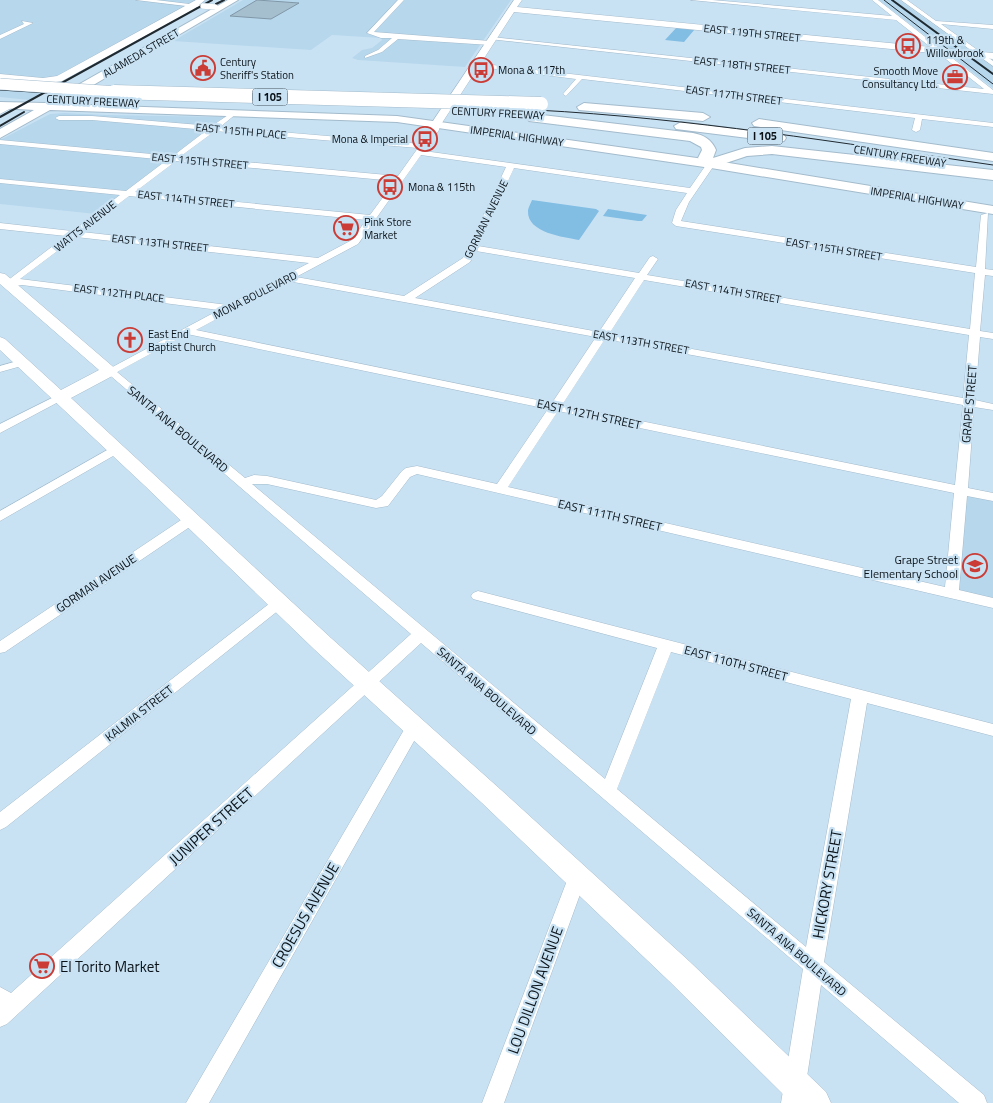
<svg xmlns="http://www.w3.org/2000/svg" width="993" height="1103" font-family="'Titillium Web',sans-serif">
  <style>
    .built { fill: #b7d7ed }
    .green { fill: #82bde4 }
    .building { fill: #a6bfcf; stroke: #8097a7 }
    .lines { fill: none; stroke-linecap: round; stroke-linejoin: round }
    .street-casing { stroke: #a3bbcc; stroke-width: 1 }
    .secondary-casing { stroke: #a3bbcc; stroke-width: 1 }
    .primary-casing { stroke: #a3bbcc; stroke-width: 2 }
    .highway-casing { stroke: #a3bbcc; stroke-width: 2 }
    .street { fill: #fff; fill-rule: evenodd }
    .secondary { fill: #fff; fill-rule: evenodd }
    .primary { fill: #fff; fill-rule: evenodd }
    .highway { fill: #fff; fill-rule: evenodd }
    .tram { stroke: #1f2930; stroke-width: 1 }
    .rail { stroke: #1f2930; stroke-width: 2 }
    .street-bridge-casing { stroke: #a3bbcc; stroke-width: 6; stroke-linecap: butt }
    .highway-bridge-far1-casing { stroke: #a3bbcc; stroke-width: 12; stroke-linecap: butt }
    .highway-bridge-casing { stroke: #a3bbcc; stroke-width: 15; stroke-linecap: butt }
    .street-bridge { stroke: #fff; stroke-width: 5.5 }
    .highway-bridge-far1 { stroke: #fff; stroke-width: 11 }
    .highway-bridge { stroke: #fff; stroke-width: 14 }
    .labels { text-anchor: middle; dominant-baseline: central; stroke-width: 4.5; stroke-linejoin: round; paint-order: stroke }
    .far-street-label { font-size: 11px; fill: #0a1218; stroke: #c9e2f3 }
    .far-poi-label { font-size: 11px; fill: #0a1218; stroke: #c9e2f3; text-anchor: start }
    .shield { fill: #c9e2f3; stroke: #43505a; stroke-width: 1 }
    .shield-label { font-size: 11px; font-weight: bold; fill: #0a1218 }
    .street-label { font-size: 12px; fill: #0a1218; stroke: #c9e2f3 }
    .poi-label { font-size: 12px; fill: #0a1218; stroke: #c9e2f3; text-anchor: end }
    .near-street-label { font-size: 15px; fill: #0a1218; stroke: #c9e2f3 }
    .near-poi-label { font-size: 15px; fill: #0a1218; stroke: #c9e2f3; text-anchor: start }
  </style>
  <rect width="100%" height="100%" fill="#c9e2f3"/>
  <path class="built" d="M0,0H209L29,100L0,97Z
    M243,0H511L465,67L358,60L352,58L362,50L372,48L382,40L381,38L332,35L311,50L173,41Z
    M879,0H899L993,67V88Z
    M65,113L106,115L224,117L96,214L0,204V140L50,114Z
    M962,492L993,498V602L954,593Z"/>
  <path class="green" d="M677,27L695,29L684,42L665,40Z
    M532,200L596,209L599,211L579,240C564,237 527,233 528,211C528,208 531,203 532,200Z
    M608,209L647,215L642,221H638L603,216Z"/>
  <path class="building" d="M257,0L299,3L271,19L230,16Z"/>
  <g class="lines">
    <defs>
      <path id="street" d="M136,0H156L206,6L203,8Z
        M398,0H404L374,32L490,41L493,43L490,45L398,39L382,52L365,58V56L378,50L392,38H381L367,33Z
        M691,0H712L892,16L872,0H878L993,90V94L489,39L492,37L984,89L896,20Z
        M901,0H907L936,21L993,25V29L941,24L993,61V66Z
        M22,21L33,23L0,39V35L24,24Z
        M475,63L993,123V127L922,119L920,130L916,132L912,130L915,118L582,79L566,96L563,94L576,79L473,66V64Z
        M234,111L238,113L236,114L220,127L422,144L431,130L432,124L436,122L440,124L439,130L424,151L690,188L708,162H711L715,164L689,202L681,221L976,267L981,215L988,213L985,269L993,270V276L985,275L980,331L993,333V339L980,337L975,400L993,404V410L974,407L968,488L993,493V501L967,496L959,590L993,598V608L417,474L410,477L388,506L376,508L267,484H252L605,779L657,648L473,599L471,596L473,593L478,591L993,724V736L867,703L824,962L984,1095L987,1103H959L821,985L803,1103H781L803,969L421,643L7,1024L0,1027V987L11,993L411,634L105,371L219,310L22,285L8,287L3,284L66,236L0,229V223L72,231L120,195L0,183V179L126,191L167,160L0,144V140L173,156L207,130L92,120H59L55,118L59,116H92L212,126ZM215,131L418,148L398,176L181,156ZM421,155L506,167L463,258L404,296L296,277L358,244ZM176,161L395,181L370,215L135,192ZM514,168L687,193L676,210L672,223L676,226L975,273L970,329L647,275L658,259L653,256L650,257L639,273L478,246ZM129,196L366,220L352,240L318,258L82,232ZM76,237L309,263L228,305L20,279ZM476,251L635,278L599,332L415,298L470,262ZM644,280L969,335L963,398L609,334ZM288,281L596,337L552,403L196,330ZM187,334L548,409L497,484L417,466L406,468L402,471L382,496L376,500L267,476L254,475L245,478L117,372ZM605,339L963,405L955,485L562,405ZM558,411L954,493L945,587L508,487ZM671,652L851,699L806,947L617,789Z
        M21,360L26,363L25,365L0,372V366Z
        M60,394L66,397L64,399L0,433V424Z
        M116,445L120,446L122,449L120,452L0,521V511Z
        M192,515L197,516L199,519L197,522L5,652L0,653V641L187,516Z
        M279,598L284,600L286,603L284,606L6,827L0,830V812L274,600Z
        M414,721L420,723L422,727L209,1103H186L408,723Z
        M577,870L584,872L586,878L504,1103H482L568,878L570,872Z"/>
      <path id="secondary" d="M196,0H205L193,10L62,81L43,84L0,80V74L43,78L57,76Z
        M514,0H522L517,7L993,53V59L514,12L440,126H432L431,124Z
        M10,103L15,106L0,114V107Z
        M0,273L5,274L118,371L116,374L71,398L331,638L500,789L689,961L826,1092L831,1103H792L669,981L482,803L315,650L145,486L0,350V337L5,339L61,390L99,370L0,284Z"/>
      <path id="primary" d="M228,0H238L61,104L397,116L711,160L993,206V214L711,168L397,122L50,110L0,138V129L34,110L0,108V102L46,103Z"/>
      <path id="highway" d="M584,103L703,113L710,117L703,121L579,110L577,107Z
        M534,114L693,133C704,135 712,140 716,150L713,158L745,148L772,146L993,170V180L772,154L747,156L711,168L706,167L698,158L702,150L701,147L690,141L529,121L527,118L529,115Z
        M759,119L993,153V161L754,126L752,123Z
        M681,122L779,134L784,135L786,138L784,141L779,142L676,129L674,126Z"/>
    </defs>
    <use href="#street" class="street-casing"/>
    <use href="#secondary" class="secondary-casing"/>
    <use href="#primary" class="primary-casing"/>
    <use href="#highway" class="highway-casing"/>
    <use href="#street" class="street"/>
    <use href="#secondary" class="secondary"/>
    <use href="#primary" class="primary"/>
    <use href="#highway" class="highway"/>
    <path class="tram" d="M884,0L993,84
      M0,90C178,103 357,100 536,110C689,118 841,143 993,165"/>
    <path class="rail" d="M892,0L993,74
      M216,4L224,0
      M0,117L212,0
      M0,126L24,112"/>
    <defs>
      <path id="street-bridge" d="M203,6L215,7"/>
      <path id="highway-bridge-far1" d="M0,84L132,93"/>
      <path id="highway-bridge" d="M114,92L541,104"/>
    </defs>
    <use href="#street-bridge" class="street-bridge-casing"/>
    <use href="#highway-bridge-far1" class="highway-bridge-far1-casing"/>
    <use href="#highway-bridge" class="highway-bridge-casing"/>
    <use href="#street-bridge" class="street-bridge"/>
    <use href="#highway-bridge-far1" class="highway-bridge-far1"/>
    <use href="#highway-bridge" class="highway-bridge"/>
  </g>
  <defs>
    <symbol id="bus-ring" viewBox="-11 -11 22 22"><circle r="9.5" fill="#c9e2f3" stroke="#ca3c35" stroke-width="1.5"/><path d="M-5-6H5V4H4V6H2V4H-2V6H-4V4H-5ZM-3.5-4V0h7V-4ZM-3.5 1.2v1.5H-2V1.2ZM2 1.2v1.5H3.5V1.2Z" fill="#ca3c35"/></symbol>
    <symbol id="civic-ring" viewBox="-11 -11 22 22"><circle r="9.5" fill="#c9e2f3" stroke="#ca3c35" stroke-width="1.5"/><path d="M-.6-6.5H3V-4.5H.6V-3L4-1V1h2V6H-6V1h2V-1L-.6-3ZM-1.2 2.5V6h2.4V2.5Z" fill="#ca3c35"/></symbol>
    <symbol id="office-ring" viewBox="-11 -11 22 22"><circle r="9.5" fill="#c9e2f3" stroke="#ca3c35" stroke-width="1.5"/><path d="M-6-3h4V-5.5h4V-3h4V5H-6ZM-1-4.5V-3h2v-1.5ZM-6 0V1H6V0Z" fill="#ca3c35"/></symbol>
    <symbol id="supermarket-ring" viewBox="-11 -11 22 22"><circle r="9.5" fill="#c9e2f3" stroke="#ca3c35" stroke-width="1.5"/><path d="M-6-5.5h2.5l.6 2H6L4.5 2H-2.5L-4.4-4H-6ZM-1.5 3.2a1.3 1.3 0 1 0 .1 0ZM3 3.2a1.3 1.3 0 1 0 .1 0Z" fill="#ca3c35"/></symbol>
    <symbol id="church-ring" viewBox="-11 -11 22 22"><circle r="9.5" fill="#c9e2f3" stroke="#ca3c35" stroke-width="1.5"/><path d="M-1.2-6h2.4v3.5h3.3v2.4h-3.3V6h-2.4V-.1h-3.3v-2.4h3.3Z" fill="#ca3c35"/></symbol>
    <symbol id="school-ring" viewBox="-11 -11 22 22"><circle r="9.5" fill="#c9e2f3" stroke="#ca3c35" stroke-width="1.5"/><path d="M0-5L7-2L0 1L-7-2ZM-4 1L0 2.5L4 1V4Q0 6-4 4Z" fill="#ca3c35"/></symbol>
  </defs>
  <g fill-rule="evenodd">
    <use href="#bus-ring" x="894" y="32" width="28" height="28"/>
    <use href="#civic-ring" x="189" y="54" width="28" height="28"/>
    <use href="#bus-ring" x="467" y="56" width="28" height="28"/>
    <use href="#office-ring" x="941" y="63" width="28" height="28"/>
    <use href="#bus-ring" x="411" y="125" width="28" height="28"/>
    <use href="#bus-ring" x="376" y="173" width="28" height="28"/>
    <use href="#supermarket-ring" x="332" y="214" width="28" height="28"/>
    <use href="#church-ring" x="116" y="326" width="28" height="28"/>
    <use href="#school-ring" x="961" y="552" width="28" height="28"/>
    <use href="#supermarket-ring" x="28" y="952" width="28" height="28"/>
  </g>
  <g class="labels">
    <g class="far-street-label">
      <text transform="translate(752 33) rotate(6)">EAST 119TH STREET</text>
      <text transform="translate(141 53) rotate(-30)">ALAMEDA STREET</text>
      <text transform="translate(742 65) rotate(6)">EAST 118TH STREET</text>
      <text transform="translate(734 95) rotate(7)">EAST 117TH STREET</text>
      <text transform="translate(93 101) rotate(3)">CENTURY FREEWAY</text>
      <text transform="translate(498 113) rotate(3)">CENTURY FREEWAY</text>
      <text transform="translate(241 131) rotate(5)">EAST 115TH PLACE</text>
      <text transform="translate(517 136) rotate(8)">IMPERIAL HIGHWAY</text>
      <text transform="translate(900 156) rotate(9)">CENTURY FREEWAY</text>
      <text transform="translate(200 161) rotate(5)">EAST 115TH STREET</text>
      <text transform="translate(917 198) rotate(9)">IMPERIAL HIGHWAY</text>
      <text transform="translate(186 199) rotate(6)">EAST 114TH STREET</text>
      <text transform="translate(486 219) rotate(-64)">GORMAN AVENUE</text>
      <text transform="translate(85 226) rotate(-38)">WATTS AVENUE</text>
      <text transform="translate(160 243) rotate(6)">EAST 113TH STREET</text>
      <text transform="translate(834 249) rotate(9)">EAST 115TH STREET</text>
      <text transform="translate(733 291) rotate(10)">EAST 114TH STREET</text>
      <text transform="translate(119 293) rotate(7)">EAST 112TH PLACE</text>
      <text transform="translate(255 295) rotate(-27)">MONA BOULEVARD</text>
      <text transform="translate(641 342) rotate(10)">EAST 113TH STREET</text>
    </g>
    <g class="far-poi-label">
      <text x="926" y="40">119th &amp;<tspan x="926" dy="13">Willowbrook</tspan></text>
      <text x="220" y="62">Century<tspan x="220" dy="13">Sheriff's Station</tspan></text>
      <text x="498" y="70">Mona &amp; 117th</text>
      <text x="938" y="71" text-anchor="end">Smooth Move<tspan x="938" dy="13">Consultancy Ltd.</tspan></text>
      <text x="408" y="139" text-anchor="end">Mona &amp; Imperial</text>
      <text x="408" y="187">Mona &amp; 115th</text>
      <text x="364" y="222">Pink Store<tspan x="364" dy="13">Market</tspan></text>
      <text x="148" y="334">East End<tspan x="148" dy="13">Baptist Church</tspan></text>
    </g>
    <g class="shield">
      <rect x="252.5" y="88.5" width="35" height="17" rx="4"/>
      <rect x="747.5" y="127.5" width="35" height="17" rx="4"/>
    </g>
    <g class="shield-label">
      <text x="270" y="97">I 105</text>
      <text x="765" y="136">I 105</text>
    </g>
    <g class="street-label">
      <text transform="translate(969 404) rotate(-85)">GRAPE STREET</text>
      <text transform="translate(589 414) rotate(12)">EAST 112TH STREET</text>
      <text transform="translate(178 429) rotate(40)">SANTA ANA BOULEVARD</text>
      <text transform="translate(610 515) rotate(13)">EAST 111TH STREET</text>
      <text transform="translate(96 583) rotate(-34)">GORMAN AVENUE</text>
      <text transform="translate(736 663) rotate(15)">EAST 110TH STREET</text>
      <text transform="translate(487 691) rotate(41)">SANTA ANA BOULEVARD</text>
      <text transform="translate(139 713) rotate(-38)">KALMIA STREET</text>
      <text transform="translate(797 952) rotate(41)">SANTA ANA BOULEVARD</text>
    </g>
    <g class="poi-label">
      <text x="958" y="559">Grape Street<tspan x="958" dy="14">Elementary School</tspan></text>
    </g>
    <g class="near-street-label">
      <text transform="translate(211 826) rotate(-42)">JUNIPER STREET</text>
      <text transform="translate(827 884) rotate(-80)">HICKORY STREET</text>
      <text transform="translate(305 915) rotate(-60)">CROESUS AVENUE</text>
      <text transform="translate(535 990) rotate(-70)">LOU DILLON AVENUE</text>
    </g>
    <g class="near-poi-label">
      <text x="60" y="966">El Torito Market</text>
    </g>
  </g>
</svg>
